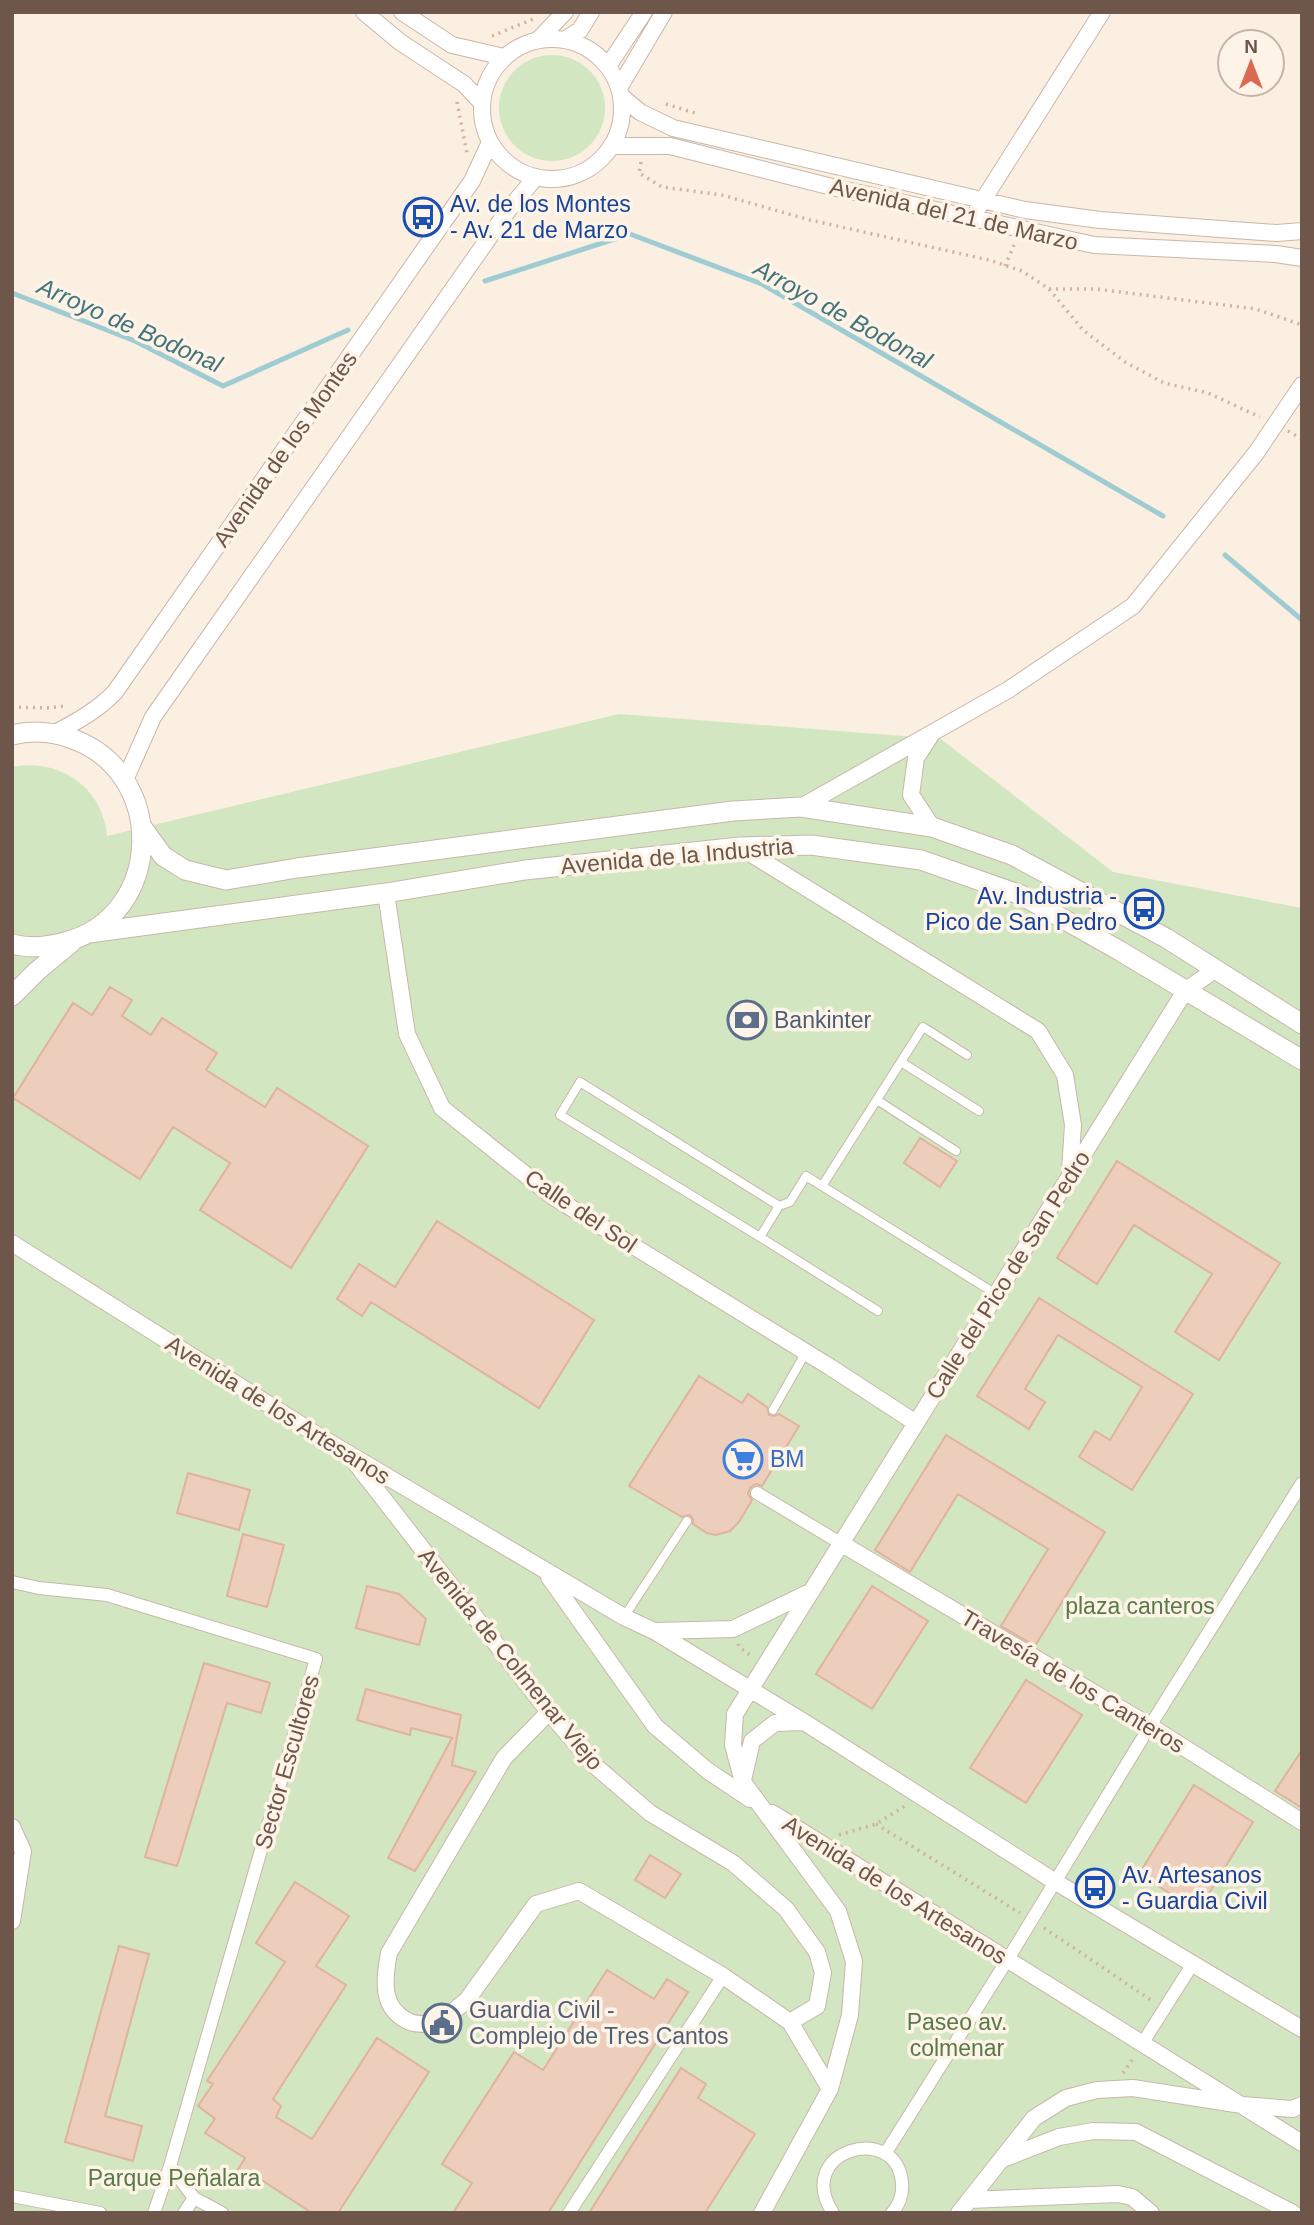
<svg xmlns="http://www.w3.org/2000/svg" width="1314" height="2225" font-family="Helvetica,sans-serif">
  <style>
    .green { fill: #d2e6c1 }
    .lines { fill: none; stroke-linecap: round; stroke-linejoin: round }
    .stream { stroke: #9fccd2; stroke-width: 5 }
    .building { fill: #edcdbb; stroke: #dfb39d; stroke-width: 2 }
    .service-casing { stroke: #c9b7a9; stroke-width: 10 }
    .pedestrian-casing { stroke: #c9b7a9; stroke-width: 14 }
    .minor-casing { stroke: #c9b7a9; stroke-width: 18 }
    .tertiary-casing { stroke: #c9b7a9; stroke-width: 21 }
    .path { stroke: #d1b19f; stroke-width: 3.5; stroke-dasharray: 2 5; stroke-linecap: butt }
    .service { stroke: #fff; stroke-width: 8 }
    .pedestrian { stroke: #fff; stroke-width: 12 }
    .minor { stroke: #fff; stroke-width: 16 }
    .tertiary { stroke: #fff; stroke-width: 19 }
    .labels { text-anchor: middle; dominant-baseline: central; stroke-width: 7; stroke-linejoin: round; paint-order: stroke }
    .transit-label { font-size: 23px; fill: #164399; stroke: #fdf4e7; text-anchor: start }
    .street-label { font-size: 23px; fill: #6f564a; stroke: #fdf4e7 }
    .service-label { font-size: 23px; fill: #4e5e75; stroke: #fdf4e7; text-anchor: start }
    .shop-label { font-size: 23px; fill: #366cbe; stroke: #fdf4e7; text-anchor: start }
    .park-label { font-size: 23px; fill: #577a46; stroke: #fdf4e7 }
    .water-label { font-size: 24px; font-style: italic; fill: #43737b; stroke: #fdf4e7 }
  </style>
  <rect width="100%" height="100%" fill="#faefe1"/>
  <path class="green" d="M499 108a53 53 0 1 1 106 0a53 53 0 1 1-106 0Z
    M619,714L941,739L1113,872L1302,908V2213H12V767C59,758 103,787 107,836Z"/>
  <g class="lines">
    <path class="stream" d="M485,281L630,234L762,284L1163,516
      M12,293L135,341L223,386L348,330
      M1225,555L1302,620"/>
  </g>
  <path class="building" d="M110,987L132,1000L122,1016L151,1035L162,1018L217,1053L206,1070L265,1107L277,1088L368,1146L291,1268L200,1210L230,1163L173,1127L140,1179L13,1098L73,1003L92,1015Z
    M920,1138L957,1161L940,1187L904,1163Z
    M1117,1161L1280,1263L1219,1360L1175,1332L1212,1274L1134,1225L1097,1284L1057,1258Z
    M437,1221L594,1320L539,1408L371,1302L362,1316L337,1299L359,1264L395,1287Z
    M1039,1298L1193,1394L1132,1490L1079,1457L1095,1431L1110,1440L1142,1387L1058,1335L1025,1389L1045,1402L1029,1429L977,1396Z
    M699,1376L742,1403L748,1394L767,1407L769,1415L774,1416L779,1414L799,1426L762,1486L756,1484L750,1488L748,1494L752,1500L739,1522L730,1531L716,1535L707,1533L693,1524V1519L690,1515L682,1517L629,1486Z
    M946,1435L1105,1532L1035,1646L1001,1626L1048,1549L958,1494L910,1572L875,1550Z
    M188,1473L250,1490L239,1530L177,1513Z
    M243,1534L284,1545L267,1607L227,1596Z
    M367,1586L399,1594L426,1619L419,1645L356,1628Z
    M872,1586L928,1621L872,1709L816,1674Z
    M204,1663L270,1683L261,1713L227,1703L177,1866L145,1857Z
    M1026,1680L1082,1715L1026,1803L970,1768Z
    M366,1689L461,1715L452,1765L476,1772L415,1871L388,1858L452,1738L411,1728L410,1735L357,1720Z
    M1302,1750V1808L1275,1791Z
    M1194,1785L1253,1822L1198,1911L1139,1874Z
    M650,1855L681,1874L665,1898L635,1880Z
    M295,1882L349,1916L316,1966L346,1985L273,2099L281,2106L276,2117L312,2139L377,2038L429,2072L338,2213H312L263,2181L260,2187L237,2171L245,2158L205,2133L215,2119L198,2106L213,2084L207,2081L285,1962L256,1943Z
    M119,1946L149,1954L105,2116L142,2126L133,2161L65,2142Z
    M607,1970L654,1999L667,1979L688,1992L548,2213H453L472,2183L442,2164L514,2052L543,2070Z
    M681,2068L706,2084L698,2098L755,2134L705,2213H589Z"/>
  <g class="lines">
    <defs>
      <path id="service" d="M901,1062L979,1111
        M877,1100L956,1151
        M822,1186L923,1027L967,1055
        M760,1237L560,1115L580,1082L779,1206
        M878,1311L760,1237L779,1206L790,1202L806,1176L996,1294
        M773,1410L806,1352
        M624,1617L687,1521"/>
      <path id="pedestrian" d="M757,1493L842,1544
        M12,1582L39,1588L107,1595L316,1659L170,2166L194,2198L184,2213
        M1150,1726L1302,1483
        M1142,2044L1192,1965
        M885,2154L1008,1959L1142,1739
        M12,2196L100,2213
        M194,2198L222,2213
        M154,2213L170,2166
        M569,2213L723,1976
        M833,2213C792,2150 897,2121 902,2183C903,2194 900,2204 892,2213"/>
      <path id="minor" d="M364,12L400,42L464,84L481,102
        M402,12L452,45L504,57
        M539,39L565,12
        M482 109a70 70 0 1 1 140 0a70 70 0 1 1-140 0Z
        M565,40L580,30L591,12
        M608,66L644,12
        M619,88L664,12
        M621,96L640,112L673,128L1025,210L1100,220L1220,229L1277,233L1302,231
        M611,146H670L832,187L1094,245L1276,254L1302,258
        M978,208L1102,12
        M55,733C76,722 98,710 115,692L472,181L490,142
        M931,735L916,758L911,795L932,827
        M125,780L153,717L509,209L536,177
        M801,807L1008,690L1133,606L1256,453L1302,385
        M740,847L1038,1031L1065,1075L1073,1125L1070,1170
        M386,893L407,1034L442,1108L552,1196L830,1367L916,1423
        M12,1243L322,1438L624,1617L654,1631L804,1722L1054,1881L1302,2029
        M354,1461L549,1712L594,1765L650,1813L733,1863L786,1909L817,1952L823,1973L817,2006L790,2022
        M842,1544L1150,1726L1302,1822
        M549,1577L655,1726L708,1771L750,1799
        M655,1631L733,1629L812,1591
        M549,1712L504,1758L389,1953C384,1979 380,2009 410,2022C417,2025 430,2024 438,2024L467,2000L536,1904L579,1891L723,1976L790,2022L830,2089
        M743,1780L752,1741L775,1723L803,1722
        M772,1813L1302,2143
        M12,1827L23,1851L12,1921
        M1003,2159L1059,2137L1093,2131L1136,2132L1293,2213
        M969,2200L1118,2194L1132,2197L1151,2213
        M762,2213L830,2089L850,2015L854,1961L838,1911L743,1782L733,1745L735,1714L1185,991L1216,969
        M959,2213L1034,2118L1066,2098L1097,2090L1133,2088L1242,2105L1292,2109L1302,2105"/>
      <path id="tertiary" d="M12,735C31,730 52,732 70,738C168,771 165,916 65,942C47,947 30,949 12,944
        M142,827L163,856L185,870L226,880L297,868L733,811L801,807L932,827L1012,855L1166,938L1302,1024
        M89,933L386,893L525,870L740,847L811,845L921,860L1021,895L1120,951L1302,1060
        M12,996L37,971L71,943"/>
    </defs>
    <use href="#service" class="service-casing"/>
    <use href="#pedestrian" class="pedestrian-casing"/>
    <use href="#minor" class="minor-casing"/>
    <use href="#tertiary" class="tertiary-casing"/>
    <path class="path" d="M492,36L533,19
      M457,102L467,153
      M666,104L698,114
      M641,162L639,173L662,187L722,195L810,220L989,260L1022,271L1049,289L1083,330L1125,362L1164,383L1208,393L1260,417
      M1005,266L1014,245
      M1049,289H1096L1256,309L1302,325
      M1288,431L1302,439
      M12,707L47,708L66,706
      M738,1644L740,1648L753,1657
      M876,1824L1020,1913
      M839,1835L876,1824L905,1806
      M1044,1928L1151,2000
      M1123,2073L1135,2056"/>
    <use href="#service" class="service"/>
    <use href="#pedestrian" class="pedestrian"/>
    <use href="#minor" class="minor"/>
    <use href="#tertiary" class="tertiary"/>
  </g>
  <defs>
    <symbol id="bus-ring" viewBox="-11 -11 22 22"><circle r="9.5" fill="#fdf4e7" stroke="#1a4fb4" stroke-width="1.5"/><path d="M-5-6H5V4H4V6H2V4H-2V6H-4V4H-5ZM-3.5-4V0h7V-4ZM-3.5 1.2v1.5H-2V1.2ZM2 1.2v1.5H3.5V1.2Z" fill="#1a4fb4"/></symbol>
    <symbol id="bank-ring" viewBox="-11 -11 22 22"><circle r="9.5" fill="#fdf4e7" stroke="#5c6f8a" stroke-width="1.5"/><path d="M-6-4H6V4H-6ZM0-2.3a2.3 2.3 0 1 0 0 4.6a2.3 2.3 0 1 0 0-4.6Z" fill="#5c6f8a"/></symbol>
    <symbol id="supermarket-ring" viewBox="-11 -11 22 22"><circle r="9.5" fill="#fdf4e7" stroke="#3f7fe0" stroke-width="1.5"/><path d="M-6-5.5h2.5l.6 2H6L4.5 2H-2.5L-4.4-4H-6ZM-1.5 3.2a1.3 1.3 0 1 0 .1 0ZM3 3.2a1.3 1.3 0 1 0 .1 0Z" fill="#3f7fe0"/></symbol>
    <symbol id="civic-ring" viewBox="-11 -11 22 22"><circle r="9.5" fill="#fdf4e7" stroke="#5c6f8a" stroke-width="1.5"/><path d="M-.6-6.5H3V-4.5H.6V-3L4-1V1h2V6H-6V1h2V-1L-.6-3ZM-1.2 2.5V6h2.4V2.5Z" fill="#5c6f8a"/></symbol>
  </defs>
  <g fill-rule="evenodd">
    <use href="#bus-ring" x="401" y="195" width="44" height="44"/>
    <use href="#bus-ring" x="1122" y="887" width="44" height="44"/>
    <use href="#bank-ring" x="725" y="998" width="44" height="44"/>
    <use href="#supermarket-ring" x="721" y="1437" width="44" height="44"/>
    <use href="#bus-ring" x="1073" y="1866" width="44" height="44"/>
    <use href="#civic-ring" x="420" y="2001" width="44" height="44"/>
  </g>
  <g class="labels">
    <g class="transit-label">
      <text x="450" y="204">Av. de los Montes<tspan x="450" dy="26">- Av. 21 de Marzo</tspan></text>
      <text x="1117" y="896" text-anchor="end">Av. Industria -<tspan x="1117" dy="26">Pico de San Pedro</tspan></text>
      <text x="1122" y="1875">Av. Artesanos<tspan x="1122" dy="26">- Guardia Civil</tspan></text>
    </g>
    <g class="street-label">
      <text transform="translate(954 214) rotate(13)">Avenida del 21 de Marzo</text>
      <text transform="translate(285 449) rotate(-55)">Avenida de los Montes</text>
      <text transform="translate(677 856) rotate(-5)">Avenida de la Industria</text>
      <text transform="translate(581 1211) rotate(34)">Calle del Sol</text>
      <text transform="translate(1008 1275) rotate(-58)">Calle del Pico de San Pedro</text>
      <text transform="translate(278 1410) rotate(32)">Avenida de los Artesanos</text>
      <text transform="translate(511 1659) rotate(51)">Avenida de Colmenar Viejo</text>
      <text transform="translate(1073 1681) rotate(31)">Travesía de los Canteros</text>
      <text transform="translate(287 1762) rotate(-74)">Sector Escultores</text>
      <text transform="translate(895 1890) rotate(32)">Avenida de los Artesanos</text>
    </g>
    <g class="service-label">
      <text x="774" y="1020">Bankinter</text>
      <text x="469" y="2010">Guardia Civil -<tspan x="469" dy="26">Complejo de Tres Cantos</tspan></text>
    </g>
    <g class="shop-label">
      <text x="770" y="1459">BM</text>
    </g>
    <g class="park-label">
      <text x="1140" y="1606">plaza canteros</text>
      <text x="957" y="2022">Paseo av.<tspan x="957" dy="26">colmenar</tspan></text>
      <text x="174" y="2178">Parque Peñalara</text>
    </g>
    <g class="water-label">
      <text transform="translate(843 314) rotate(29)">Arroyo de Bodonal</text>
      <text transform="translate(130 325) rotate(24)">Arroyo de Bodonal</text>
    </g>
  </g>
  <rect width="1314" height="2225" fill="none" stroke="#6f564a" stroke-width="28"/>
  <g transform="translate(1251 63)"><circle r="33" fill="#fdf4e7" stroke="#c4b5a8" stroke-width="2"/>
  <path d="M0-5L12 26L0 18L-12 26Z" fill="#dc694f"/>
  <text y="-10" font-size="19" font-weight="bold" text-anchor="middle" fill="#6f564a">N</text>
  </g>
</svg>
